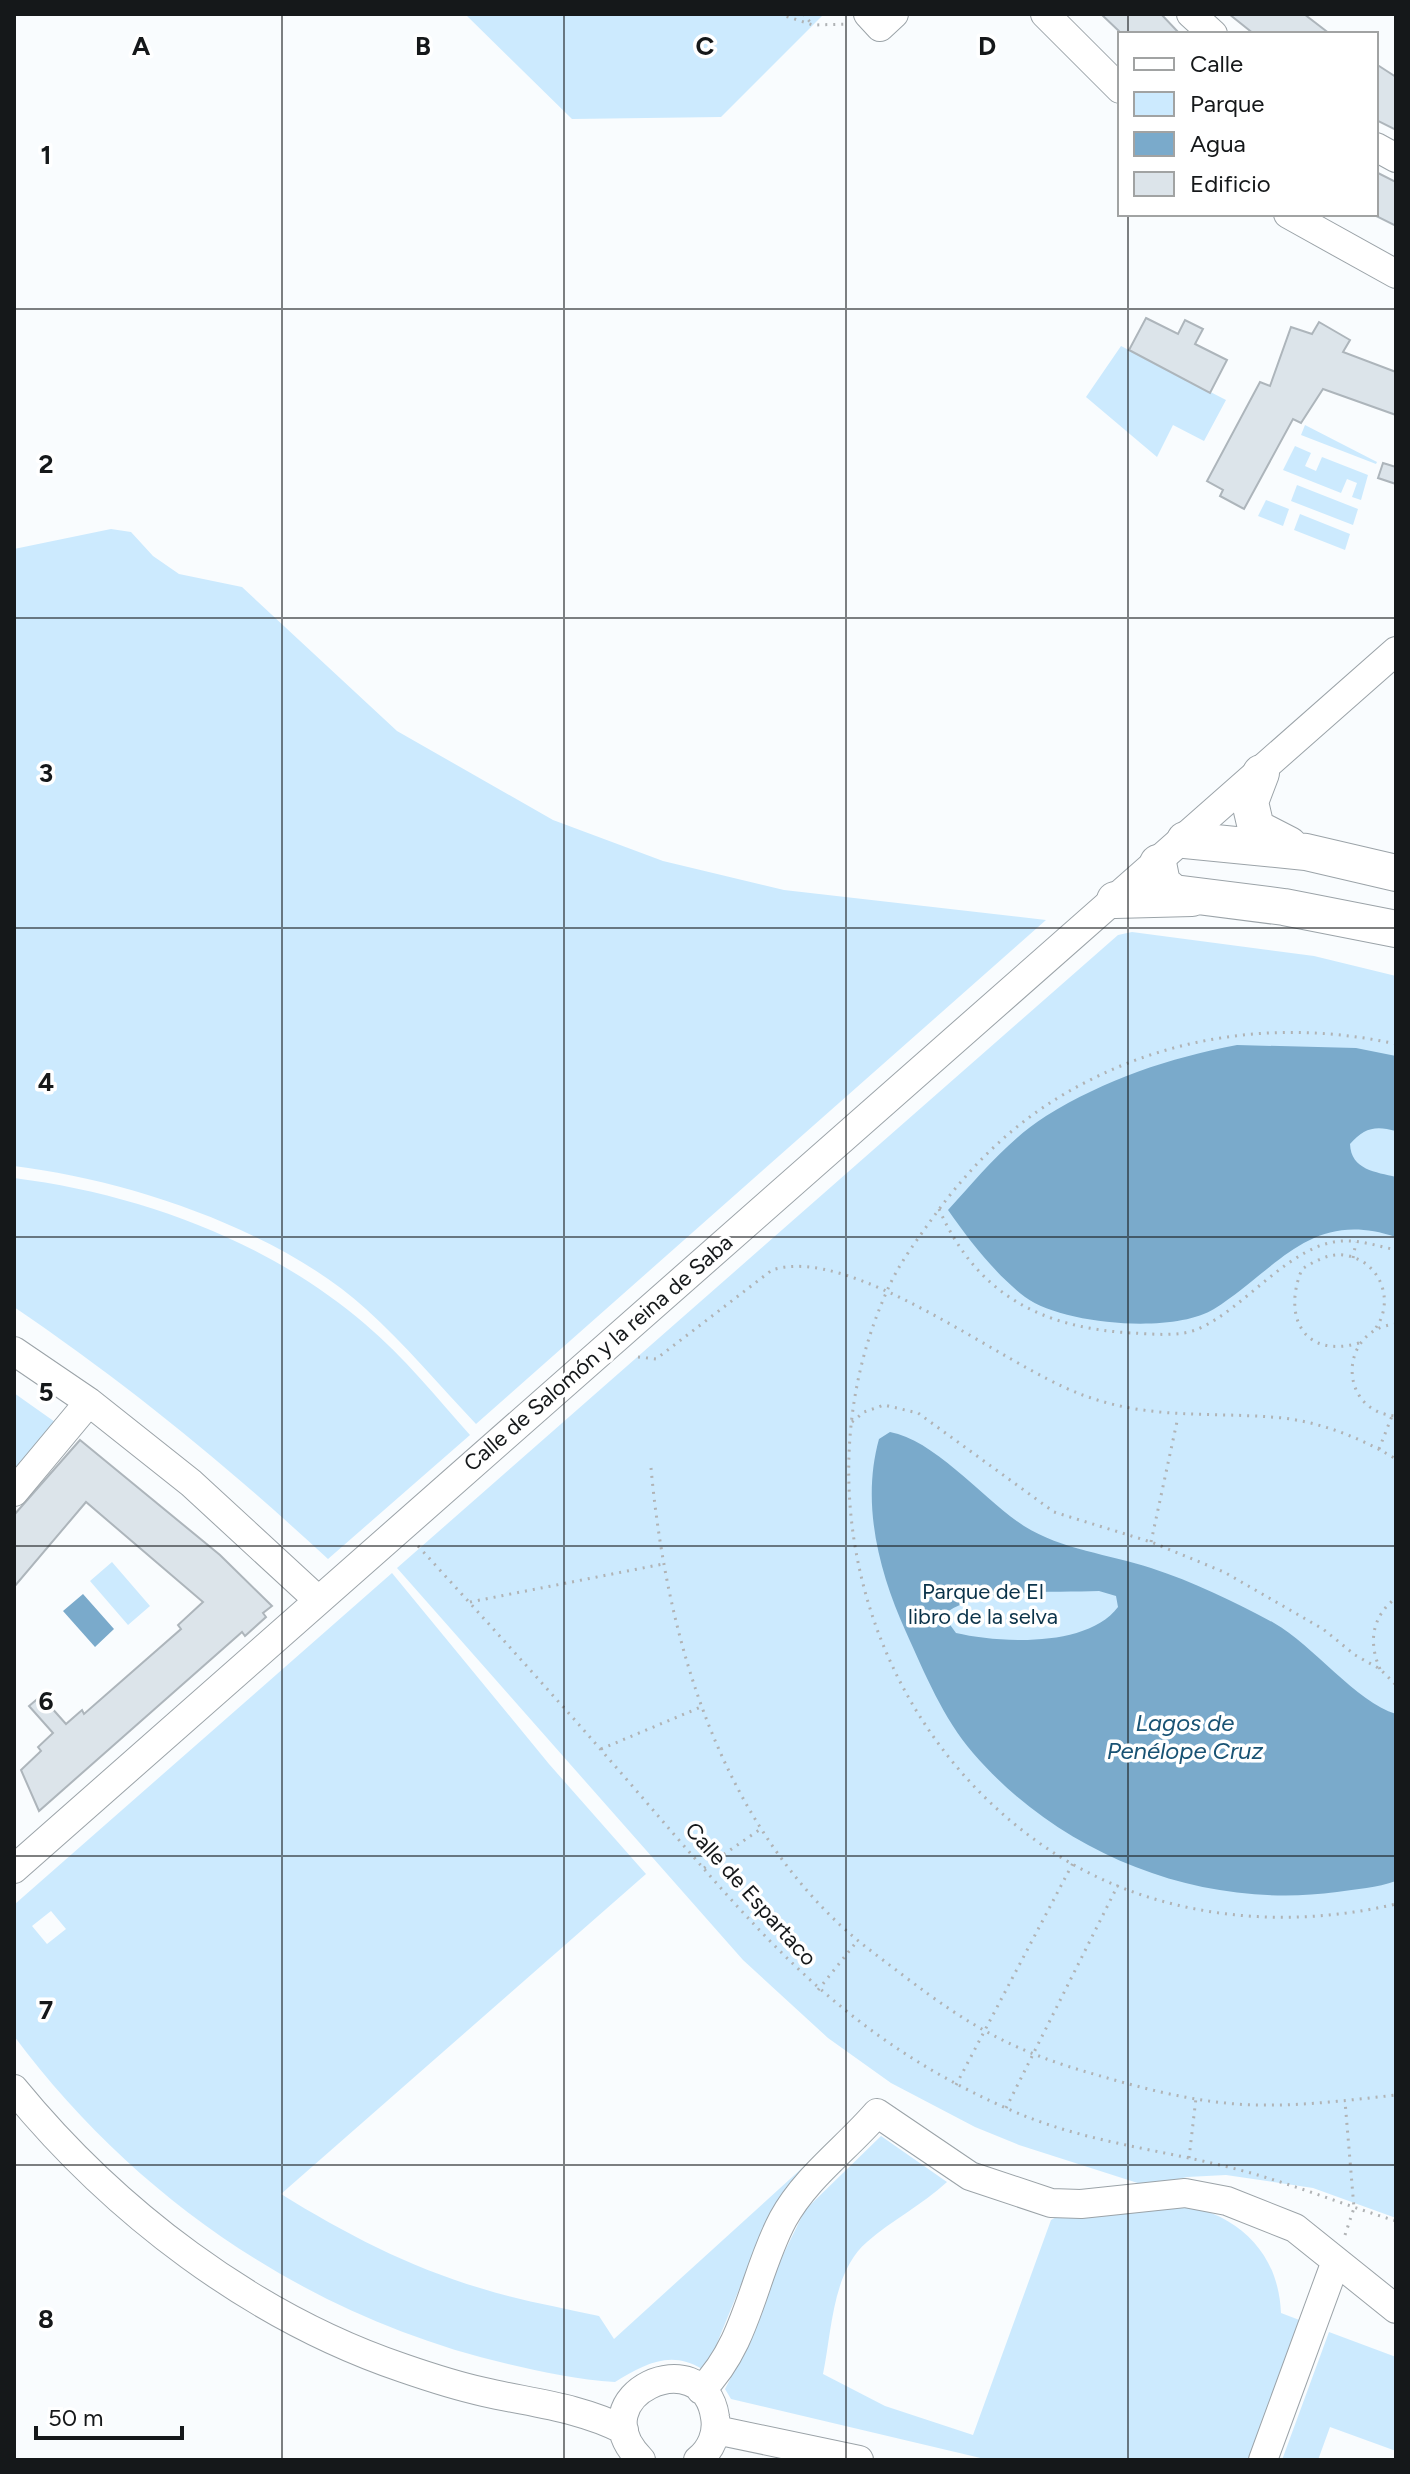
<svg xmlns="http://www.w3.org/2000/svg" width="1410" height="2474" font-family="Figtree,sans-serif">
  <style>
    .green { fill: #cceafe; fill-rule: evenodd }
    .water { fill: #7aaacb; fill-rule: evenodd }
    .building { fill: #dce4ea; stroke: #adb5bb; stroke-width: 2 }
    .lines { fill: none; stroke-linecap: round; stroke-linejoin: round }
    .minor-casing { stroke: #9ba3a8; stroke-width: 30 }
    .major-casing { stroke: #9ba3a8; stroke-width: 38 }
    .path { stroke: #b0b3b5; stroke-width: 3; stroke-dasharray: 2 6; stroke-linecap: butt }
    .minor { stroke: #fff; stroke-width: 28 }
    .major { stroke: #fff; stroke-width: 36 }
    .grid { fill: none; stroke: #15181a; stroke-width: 2; stroke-opacity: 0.55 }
    .labels { text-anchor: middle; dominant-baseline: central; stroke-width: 7; stroke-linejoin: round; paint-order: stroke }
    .street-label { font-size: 22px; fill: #15181a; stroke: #fff }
    .park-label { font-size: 22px; fill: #0b334a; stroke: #fff }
    .water-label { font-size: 24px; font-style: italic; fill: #195374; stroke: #fff }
    .grid-label { font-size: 26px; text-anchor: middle; font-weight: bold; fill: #15181a; stroke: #fff; stroke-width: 7; stroke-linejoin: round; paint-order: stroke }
  </style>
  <rect width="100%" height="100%" fill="#f9fcfe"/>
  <path class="green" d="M465,14H824L721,117L572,119Z
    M1121,346L1226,400L1204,441L1173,425L1157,457L1086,397Z
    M1305,425L1377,462L1376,464L1301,435Z
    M1295,446L1311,453L1305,466L1316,471L1322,457L1368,475L1361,500L1352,497L1357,483L1347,479L1341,493L1283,470Z
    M1297,485L1358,509L1353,525L1291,501Z
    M1266,500L1289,509L1283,526L1258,516Z
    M1300,514L1350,534L1345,550L1294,530Z
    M111,529L131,532L153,556L179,574L242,587L397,731L553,820L663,861L784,890L1046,920L476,1424C440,1386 405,1344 366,1309C279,1230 129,1180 14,1166V549Z
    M1132,932L1314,956L1396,976V2218L1313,2188L1226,2175L1187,2177L1147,2186L1019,2145L975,2127L891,2083L828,2038L743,1960L397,1568L1118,935Z
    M14,1178C140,1194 268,1241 365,1324C404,1357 437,1398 470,1435L328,1559C225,1464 130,1386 14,1307Z
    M14,1393L55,1422L14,1471Z
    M112,1562L150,1606L128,1625L90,1581Z
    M392,1573L549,1764L646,1874L281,2194C344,2233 409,2267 480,2288C518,2300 559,2307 599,2316L614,2339L856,2119L765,2226L715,2348L702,2369C670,2349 643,2365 615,2382C579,2380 543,2372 508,2364C310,2318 135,2199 14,2036L15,1904ZM51,1911L66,1929L47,1944L32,1926Z
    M881,2136L947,2182C922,2205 892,2220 867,2242C832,2272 832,2331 823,2374L885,2406L973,2435L1051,2220C1065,2211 1088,2212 1105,2209C1122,2206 1142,2200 1159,2201C1225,2206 1278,2242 1281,2313L1302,2321L1251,2460H989L731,2399L725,2389L755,2331L779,2263L805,2210Z
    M1329,2332L1396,2357V2451L1330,2427L1318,2460H1282Z"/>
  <path class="water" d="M1237,1045L1356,1048L1396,1056V1131C1375,1125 1364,1128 1350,1144C1351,1170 1376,1172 1396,1177V1237C1310,1208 1278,1269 1214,1309C1174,1334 1063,1325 1025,1297C995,1274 969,1240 948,1210C978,1177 1008,1140 1046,1116C1106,1079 1169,1058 1237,1045Z
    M890,1432C935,1440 984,1500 1024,1526C1062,1550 1109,1554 1151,1568C1194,1582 1235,1602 1274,1623C1313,1645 1356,1702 1396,1714V1881C1377,1888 1356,1889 1337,1892C1202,1910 1062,1856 973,1753C943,1718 925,1674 906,1632C879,1572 861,1504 879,1439ZM1099,1591L1116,1596L1118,1607C1087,1648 1000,1643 956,1633L948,1622L947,1612C983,1587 1056,1593 1099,1591Z
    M83,1594L114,1629L95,1647L63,1611Z"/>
  <path class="building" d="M1101,14H1161L1180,34H1122Z
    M1229,14H1304L1330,34H1254Z
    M1376,64L1396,77V130L1376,120Z
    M1376,172L1396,182V226L1376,216Z
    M1146,318L1178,334L1185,320L1203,329L1195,344L1227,360L1210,393L1129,350Z
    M1319,322L1350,340L1343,352L1396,372V415L1323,389L1301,423L1293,419L1244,509L1220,496L1223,490L1207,481L1260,382L1270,386L1291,327L1312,334Z
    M1383,463L1396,467V484L1378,478Z
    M80,1440L220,1555L272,1606L263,1613L266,1617L245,1636L242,1632L39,1811L21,1770L41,1751L38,1747L53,1733L29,1706L41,1696L66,1724L82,1710L84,1714L181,1629L178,1625L203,1602L86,1502L14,1587V1515Z"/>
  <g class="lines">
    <defs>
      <path id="minor" d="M868,14L880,27L894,14
        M1045,14L1120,89
        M1191,14L1213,34
        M1376,147L1396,158
        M1288,214L1396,274
        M14,1351L89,1402L191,1483L318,1600
        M14,1492L89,1402
        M14,1869L1396,651
        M14,2089C114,2211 252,2317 403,2368C429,2377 457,2386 484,2392C532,2403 579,2407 624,2430
        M701,2390C748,2344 753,2275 783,2219C806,2177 846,2149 877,2113L970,2176L1051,2203L1081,2204L1185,2193L1227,2201L1295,2228L1396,2309
        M716,2430L859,2460
        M641,2460C576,2395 704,2339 715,2417C718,2433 711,2450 698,2460
        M1263,2460L1336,2261"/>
      <path id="major" d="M1261,773L1250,802L1256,828L1289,845
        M1185,840L1306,852L1396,873
        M1158,863L1162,883L1174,893L1284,907L1396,929
        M1115,900L1192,898"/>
    </defs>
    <use href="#minor" class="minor-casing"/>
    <use href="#major" class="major-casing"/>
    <path class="path" d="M779,14L813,25L849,24
      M803,14L811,23
      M1396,1044C1292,1021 1185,1032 1090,1080C1022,1114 973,1161 929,1223C914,1244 897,1267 887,1291C797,1491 871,1734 1054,1853C1155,1918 1281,1931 1396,1904
      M939,1209C977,1295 1042,1328 1132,1333C1152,1334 1180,1337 1198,1329C1246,1308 1290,1244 1342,1241C1360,1240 1378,1246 1396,1250
      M1353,1258L1356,1242
      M1396,1324C1338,1329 1337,1412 1396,1416
      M1359,1343C1304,1359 1282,1317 1302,1269C1315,1261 1329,1253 1344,1255C1380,1260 1396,1301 1375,1329
      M638,1357L656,1359L772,1270C852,1244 1001,1364 1080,1394C1150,1421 1211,1411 1283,1418C1323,1423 1361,1438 1396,1459
      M852,1422L864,1412L884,1405L918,1413L1054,1512L1151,1542L1224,1572L1323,1629L1355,1655L1380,1669L1396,1685
      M1379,1449L1392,1416
      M651,1468C666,1631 715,1806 838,1923C859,1943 882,1959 904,1976C972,2028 1015,2052 1097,2075C1148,2090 1203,2104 1257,2105C1304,2106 1350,2100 1396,2095
      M1151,1542L1178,1417
      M418,1546C489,1624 559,1701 628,1781C748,1919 832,2031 1006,2108C1081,2142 1154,2148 1232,2168C1288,2182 1341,2204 1396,2221
      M470,1602L663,1564
      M1380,1669C1368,1642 1372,1616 1396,1598
      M601,1749L701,1707
      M704,1868L762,1828
      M818,1990L858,1940
      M956,2085L1073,1863
      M1006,2108L1118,1885
      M1189,2158L1196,2098
      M1345,2235L1354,2208L1345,2101"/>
    <use href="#minor" class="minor"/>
    <use href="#major" class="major"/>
  </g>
  <path class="grid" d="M282,14V2460M564,14V2460M846,14V2460M1128,14V34M1128,214V2460M14,309H1396M14,618H1396M14,928H1396M14,1237H1396M14,1546H1396M14,1856H1396M14,2165H1396"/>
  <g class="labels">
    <g class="street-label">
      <text transform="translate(598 1353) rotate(-41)">Calle de Salomón y la reina de Saba</text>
      <text transform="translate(751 1894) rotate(48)">Calle de Espartaco</text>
    </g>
    <g class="park-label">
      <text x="983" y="1591">Parque de El<tspan x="983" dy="25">libro de la selva</tspan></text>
    </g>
    <g class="water-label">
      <text x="1185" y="1722">Lagos de<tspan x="1185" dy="28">Penélope Cruz</tspan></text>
    </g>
  </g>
  <g class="grid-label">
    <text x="141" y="55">A</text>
    <text x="423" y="55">B</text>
    <text x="705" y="55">C</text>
    <text x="987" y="55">D</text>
    <text x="46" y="164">1</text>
    <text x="46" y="473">2</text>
    <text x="46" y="782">3</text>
    <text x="46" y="1091">4</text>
    <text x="46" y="1401">5</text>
    <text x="46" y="1710">6</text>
    <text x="46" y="2019">7</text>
    <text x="46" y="2328">8</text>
  </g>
  <rect width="1410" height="2474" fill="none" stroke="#15181a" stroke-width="32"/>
  <rect x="1118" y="32" width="260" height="184" fill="#ffffff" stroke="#a1a3a3" stroke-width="2"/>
  <rect x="1134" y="58" width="40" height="12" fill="#ffffff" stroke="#a1a3a3" stroke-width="2"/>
  <text x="1190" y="72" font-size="24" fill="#15181a">Calle</text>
  <rect x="1134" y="92" width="40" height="24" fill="#cceafe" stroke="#a1a3a3" stroke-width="2"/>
  <text x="1190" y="112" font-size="24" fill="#15181a">Parque</text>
  <rect x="1134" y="132" width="40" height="24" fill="#7aaacb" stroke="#a1a3a3" stroke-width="2"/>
  <text x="1190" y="152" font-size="24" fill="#15181a">Agua</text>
  <rect x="1134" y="172" width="40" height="24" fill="#dce4ea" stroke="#a1a3a3" stroke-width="2"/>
  <text x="1190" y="192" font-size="24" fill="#15181a">Edificio</text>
  <path d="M36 2426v12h146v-12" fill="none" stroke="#15181a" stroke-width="4"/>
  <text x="48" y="2426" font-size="24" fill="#15181a" stroke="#ffffff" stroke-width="6" paint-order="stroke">50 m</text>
</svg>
